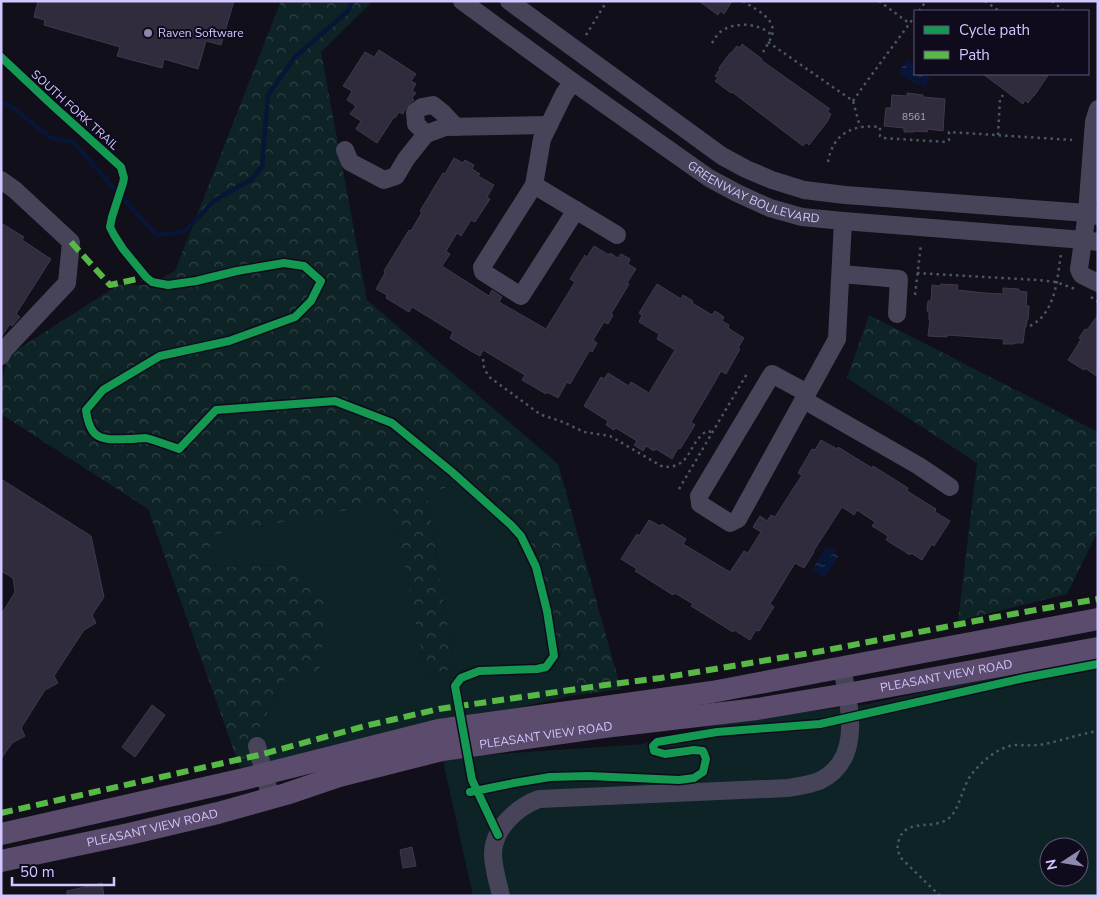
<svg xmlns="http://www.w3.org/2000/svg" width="1099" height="897" font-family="'Nunito Sans',sans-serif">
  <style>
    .green { fill: #0e2325; fill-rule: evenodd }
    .forest { fill: url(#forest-crowns) }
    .water { fill: url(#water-ripples) }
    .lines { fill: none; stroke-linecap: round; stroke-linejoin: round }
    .stream { stroke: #081537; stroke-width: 4.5 }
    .building { fill: #302c3d; stroke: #3e394e }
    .path { stroke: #495766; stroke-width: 2.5; stroke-dasharray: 2.5 4; stroke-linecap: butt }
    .minor { stroke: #47445a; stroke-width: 18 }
    .major { stroke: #5b4c6d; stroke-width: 22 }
    .quiet { stroke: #58b947; stroke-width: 6; stroke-dasharray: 12 6; stroke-linecap: butt }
    .cycleway-casing { stroke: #0f0b1d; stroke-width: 11 }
    .cycleway { stroke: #139951; stroke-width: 8 }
    .poi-dot { fill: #8e87ae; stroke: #0f0b1d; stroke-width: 2 }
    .labels { text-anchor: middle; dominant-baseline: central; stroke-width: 4; stroke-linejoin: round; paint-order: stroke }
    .number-label { font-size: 10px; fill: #aaa0ce }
    .poi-label { font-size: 12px; fill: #d2c7ff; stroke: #0f0b1d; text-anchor: start }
    .street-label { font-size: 12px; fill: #d2c7ff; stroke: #0f0b1d }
  </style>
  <defs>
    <pattern id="forest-crowns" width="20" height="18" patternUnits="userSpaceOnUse" patternTransform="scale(1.25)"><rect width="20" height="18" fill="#0e2325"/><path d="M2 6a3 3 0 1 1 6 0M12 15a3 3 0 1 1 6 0" fill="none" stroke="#304146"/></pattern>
    <pattern id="water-ripples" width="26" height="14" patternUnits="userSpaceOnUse" patternTransform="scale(1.25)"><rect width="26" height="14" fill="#081537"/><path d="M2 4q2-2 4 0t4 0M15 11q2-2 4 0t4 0" fill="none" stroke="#2b3655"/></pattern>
  </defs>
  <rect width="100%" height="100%" fill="#110f19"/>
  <path class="green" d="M449,486L499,504L534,547L571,696L240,768L283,681L287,565L216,567L206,536L392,501L426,675L454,669L427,495Z
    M1098,655V896H473L443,761L470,756L643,744L729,721L863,705ZM1049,847H1079V877H1049Z"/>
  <path class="forest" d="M281,1H373L321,52L367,300L558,464L621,689L571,696L534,547L498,504L449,486L427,495L454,669L426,675L392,502L207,536L216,567L287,565L328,606L319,671L283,681L240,768L148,509L1,414V383L9,355L118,285H148L175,271Z
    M869,315L1098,432V531L1067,594L958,621L977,463L847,378Z"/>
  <path class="water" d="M908,59L915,64V74H927L928,77L931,79L924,88L922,85H916L898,72Z
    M826,547L832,550L833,548L836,550L835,552L839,555L825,578L812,570Z"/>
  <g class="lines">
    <path class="stream" d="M1,105L8,104L51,138L73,142L156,235L184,232L215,200L252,179L262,166L268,95L295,57L347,12L353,1"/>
  </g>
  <path class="building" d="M38,1H234L221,45L206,41L198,69L164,59L162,68L117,56L120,47L44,25L45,20L34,17Z
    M699,1H732L724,14L720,11L718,15Z
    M742,44L762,59L761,60L830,109L827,111L831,114L827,122L809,145L806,142L803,146L732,92L731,93L715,81L718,78L715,76L720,69L719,68L730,53H731L737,46L740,48Z
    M379,50L416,74L411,81L416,84L412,91L416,93L412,98L414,100L406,107L403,114L399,112L395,118L394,117L377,143L356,129L361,121L350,114L356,106L347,100L352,91L343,86L365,52L374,57Z
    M983,74H1049L1034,96V95L1028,103L1025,100L1023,104Z
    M907,93L923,95V97L945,99L943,131L928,129L927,132L914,131V132H904V128L884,126L886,108H891L892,95L907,96Z
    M454,158L463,163L465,160L474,165L472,169L480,174L478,176L494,185L487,197L490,199L475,222L471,220L461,236L457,233L446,251L450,254L442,266L489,296L492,290L502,297L499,302L546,329L575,282L570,279L585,255L587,257L594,246L609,255L610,253L618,258L621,254L630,259L628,264L636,269L627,283L629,284L611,314L613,315L608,324L604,322L593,340L597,343L592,352L590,350L570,384L567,382L558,398L547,392L546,394L522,380L525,375L483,350L480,356L471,351L450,338L453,332L412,307L409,312L386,298L387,295L376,289L385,273L384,271L409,230L411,231L422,212L420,211L443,173L445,174Z
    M1,223L24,237L22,240L51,259L16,314L20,317L12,326L10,324L1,337Z
    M657,284L681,299L683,295L693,301L692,303L712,315L715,311L724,317L722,321L729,325L728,328L744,338L738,348L740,349L726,374L721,371L706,397L691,422L695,425L680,449L678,448L672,459L656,449L654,451L646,446L643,451L634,445L637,441L616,428L614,430L606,425L608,421L584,406L601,377L604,379L608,373L629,386L631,382L649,393L675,350L657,339L659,334L639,322L642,315L639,313Z
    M941,284L958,285L957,290L985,293L1003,294V288L1019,289V291L1027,292L1026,306H1029L1028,320H1027L1026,327H1025L1023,343H1014V344H1003L1004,339L947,335V337L928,336L930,320H929V312L927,311L928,301H931L932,285L940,286Z
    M1098,315V377L1085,368L1084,370L1068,360L1077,346L1081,339L1079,338L1085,329L1087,330Z
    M821,440L837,449L838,447L872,468L873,466L908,488L907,491L936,509L935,512L950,521L934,546L932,544L922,560L911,553L910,555L886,540L888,536L872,526L875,522L857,510L854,515L842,507L813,552H814L804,568L795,563L770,604L774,607L759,631L756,630L750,640L734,630L733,632L691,606L693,604L675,593L673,595L635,571L637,569L621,559L637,534L639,536L649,520L660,526L662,524L686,539L683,544L730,572L744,551L748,553L761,532L753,527L760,516L767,521L771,515L775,517L802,475L798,473L812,449L815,450Z
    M1,479L91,536L104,597L92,615L96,623L84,630L54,676L58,683L45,690L21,728L25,736L12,743L1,759V615L15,592L13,578L1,571Z
    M152,705L165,715L135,757L122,747Z
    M412,847L416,866L403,868L400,850Z
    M102,883L104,896H67V891Z"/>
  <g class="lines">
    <path class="path" d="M743,1C754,9 777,18 772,35C770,41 766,47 763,52
      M879,1L910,24
      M985,1L999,11
      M1052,1L1063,10
      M919,11L926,1
      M586,35L607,1
      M768,42L853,101L860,127
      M712,43C714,40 716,36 719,33C729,24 746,23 758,27C763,28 768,32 772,35
      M1086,74H1087
      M853,101L862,88L915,16
      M998,135L1000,99L1003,95
      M828,162C833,133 853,124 880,127V136L882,138L946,142L949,140V132L1072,140
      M917,273L1037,280L1056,282L1075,289
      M915,295L921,244
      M1091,297L1098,302
      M1030,326C1056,313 1057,279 1061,254
      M483,359L484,367L488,376L537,412L542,415L563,422L584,432L610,436L663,467C693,468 687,443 707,431L713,432
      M679,489L748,372
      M940,896L901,858C898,852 896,847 899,840C905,818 933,830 948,819C960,810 962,787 971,775C981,762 998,747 1015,745C1025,745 1035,746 1045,744C1063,740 1080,734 1098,731"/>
    <g class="minor">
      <path id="s1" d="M462,1L573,82L709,178L737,193L770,208L802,217L843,221L1084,240L1098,242"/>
      <path d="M509,1L722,156L746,169L772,180L804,190L845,195L1087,213L1098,216"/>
      <path d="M573,82L564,94L542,139L534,185L617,235"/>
      <path d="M1098,109L1094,122L1087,213L1079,269L1080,272L1082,275L1098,283"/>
      <path d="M426,134L416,124L415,112L422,107L433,105L443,113L456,127"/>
      <path d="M345,150L350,162L384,180L396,176L406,159L426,134L445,127L549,125"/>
      <path d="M1,180L15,190L71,242L67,283L4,350L1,356"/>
      <path d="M534,185L482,267L483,272L521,296L576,210"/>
      <path d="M841,274L899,279L897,314"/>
      <path d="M807,393L772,374L699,496L700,504L730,523L738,519L837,339L843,221"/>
      <path d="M804,400L919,466L950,487"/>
      <path d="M257,746L271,799"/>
      <path d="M501,896C498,882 493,868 493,853C494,828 517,807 539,799L788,788C798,786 809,785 819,781C864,760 849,705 842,668"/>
    </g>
    <g class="major">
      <path d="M1,834L244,779L439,730L712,692L1098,619"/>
      <path id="s2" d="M1,861L129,834L218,813L286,794L339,776L442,750L604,727L757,709L847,694L1098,648"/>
    </g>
    <path class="quiet" d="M71,242L110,285L146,277
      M1,813L259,755L365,726L439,709L605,685L661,678L822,651L996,617L1098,599"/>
    <defs>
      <path id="cycleway" d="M1,57L51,104L121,167L124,178L123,183L112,217L110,227L114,235L123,249L146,277L152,282L168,285L196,281L237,271L284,263L304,266L321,281L311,301L295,317L229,341L160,356L103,390L86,410C90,441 102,440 130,439C135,439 141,438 146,438C157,441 168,445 179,449L216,410L335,401L392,423L452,472L511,525L521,536L536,567L547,611L554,656L546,667L537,669L479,671L461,678L455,686L472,780L498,835
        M470,792L514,783L550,777L589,776L679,780L694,778L703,772L706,759L703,751L694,750L665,754L654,751L653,746L657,742L717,732L820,724L1024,678L1098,664"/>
    </defs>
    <use href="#cycleway" class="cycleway-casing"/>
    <use href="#cycleway" class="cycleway"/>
  </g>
  <circle class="poi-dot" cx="148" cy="33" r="5"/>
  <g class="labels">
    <g class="number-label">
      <text x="914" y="117">8561</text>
    </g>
    <g class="poi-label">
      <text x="158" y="33">Raven Software</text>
    </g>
    <g class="street-label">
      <text transform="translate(75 110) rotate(42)">SOUTH FORK TRAIL</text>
      <text stroke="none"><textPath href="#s1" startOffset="351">GREENWAY BOULEVARD</textPath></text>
      <text stroke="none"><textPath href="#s2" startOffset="965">PLEASANT VIEW ROAD</textPath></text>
      <text stroke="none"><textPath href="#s2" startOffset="560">PLEASANT VIEW ROAD</textPath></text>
      <text stroke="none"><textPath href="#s2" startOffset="155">PLEASANT VIEW ROAD</textPath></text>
    </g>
  </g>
  <rect width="1099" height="897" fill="none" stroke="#d2c7ff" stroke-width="5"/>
  <rect x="914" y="10" width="175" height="65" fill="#0f0b1d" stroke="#5d5677"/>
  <rect x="924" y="26" width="25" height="8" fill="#139951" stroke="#5d5677"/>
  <text x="959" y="35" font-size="15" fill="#d2c7ff">Cycle path</text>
  <rect x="924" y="51" width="25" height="8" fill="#58b947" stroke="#5d5677"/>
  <text x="959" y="60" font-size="15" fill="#d2c7ff">Path</text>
  <g transform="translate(1064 862) rotate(258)"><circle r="24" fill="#0f0b1d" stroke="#5d5677"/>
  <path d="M0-4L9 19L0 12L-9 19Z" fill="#8e87ae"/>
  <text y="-8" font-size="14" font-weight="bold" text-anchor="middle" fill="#d2c7ff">N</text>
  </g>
  <path d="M12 877v8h102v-8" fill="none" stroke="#d2c7ff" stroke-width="2.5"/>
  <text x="20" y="877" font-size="15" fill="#d2c7ff" stroke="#0f0b1d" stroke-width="4" paint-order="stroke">50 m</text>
</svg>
